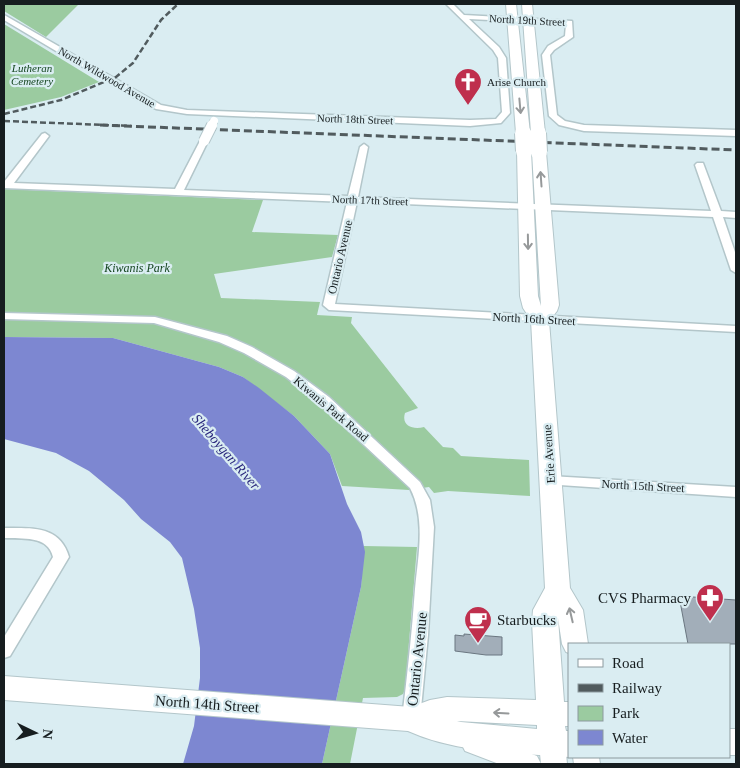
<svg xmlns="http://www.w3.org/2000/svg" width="740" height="768" font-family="Georgia,serif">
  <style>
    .green { fill: #9bcba0 }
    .water { fill: #7d87d1 }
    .building { fill: #a2aeb9; stroke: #6b7781 }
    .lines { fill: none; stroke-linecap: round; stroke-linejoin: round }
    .minor-casing { stroke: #b3c6ca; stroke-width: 3 }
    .secondary-casing { stroke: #b3c6ca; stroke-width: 2 }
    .primary-casing { stroke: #b3c6ca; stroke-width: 2 }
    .minor { fill: #fff; fill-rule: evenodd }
    .secondary { fill: #fff; fill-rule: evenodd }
    .primary { fill: #fff; fill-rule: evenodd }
    .rail-far1 { stroke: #515b5e; stroke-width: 2.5; stroke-dasharray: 6 3; stroke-linecap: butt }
    .rail { stroke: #515b5e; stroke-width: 3; stroke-dasharray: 8 4; stroke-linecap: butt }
    .minor-bridge-far1-casing { stroke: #b3c6ca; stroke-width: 9; stroke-linecap: butt }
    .minor-bridge-casing { stroke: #b3c6ca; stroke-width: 12; stroke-linecap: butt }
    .primary-bridge-casing { stroke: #b3c6ca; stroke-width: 18; stroke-linecap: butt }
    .minor-bridge-far1 { stroke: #fff; stroke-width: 8 }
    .minor-bridge { stroke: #fff; stroke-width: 10 }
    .primary-bridge { stroke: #fff; stroke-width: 16 }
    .oneway { stroke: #96999a }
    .labels { text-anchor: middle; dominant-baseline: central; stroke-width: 4.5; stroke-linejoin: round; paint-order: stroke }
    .far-street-label { font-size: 11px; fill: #161d1f; stroke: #daedf2 }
    .far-park-label { font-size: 11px; font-style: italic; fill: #14451f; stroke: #daedf2 }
    .far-poi-label { font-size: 11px; fill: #161d1f; stroke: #daedf2; text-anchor: start }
    .street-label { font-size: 12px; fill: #161d1f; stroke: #daedf2 }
    .park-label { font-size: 12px; font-style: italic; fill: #14451f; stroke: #daedf2 }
    .water-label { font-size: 14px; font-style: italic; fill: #29277c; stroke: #daedf2 }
    .near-poi-label { font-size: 15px; fill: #161d1f; stroke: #daedf2; text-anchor: end }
    .near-street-label { font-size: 15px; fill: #161d1f; stroke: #daedf2 }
  </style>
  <rect width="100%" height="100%" fill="#daedf2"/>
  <path class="green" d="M4,4H79L46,37L4,11Z
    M4,24L99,82L61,97L4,110Z
    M4,189L263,200L252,232L338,235L332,257L214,274L221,298L320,302L317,315L352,317L351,323L418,408L405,413C401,426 413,430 424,427L443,447L453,448L461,456L529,460L530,496L448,491L434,493L429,487L409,490L342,486L330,454L294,416L243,377L219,367L113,338L4,337Z
    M364,546L417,547L405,690L403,694L397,697L363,698L350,764H322L361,587Z"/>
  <path class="water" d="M4,337L113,338L219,367L243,377L259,388L294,416L330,454L347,504L361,532L365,552L361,587L322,764H183L194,726L200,678V648L194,609L182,558L170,542L141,519L124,500L89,471L56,453L4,439Z"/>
  <path class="building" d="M679,596L736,600V644H688Z
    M464,634L502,637V655H486L455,651V635L464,636Z"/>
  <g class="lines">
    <defs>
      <path id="minor" d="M446,4H453L464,15L572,21L573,37L554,50L550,55L557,115L565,121L584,125L736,130V136L584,131L559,125L549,116L542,55L548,46L565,36L566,24L469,19L499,47L506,58L510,113L501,123L470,126L187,114L156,109L145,104L4,20V15L6,16L161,105L187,110L470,120L496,119L502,112L498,58L493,50Z
        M45,133L49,136L14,183L175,189L200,141L204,138L208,141L184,190L348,196L360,147L364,144L368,147L358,197L711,211L695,165L697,163H703L721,211L736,212V218L723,217L736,255V273L731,270L713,217L357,202L335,304L736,326V332L329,310L323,305L347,202L4,188V182L42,134Z
        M4,313L155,317L227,336L252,347L294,371L329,397L420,482L430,500L434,527L428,635L420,719L417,724L411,727L405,724L402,719C407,676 412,633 415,589C418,556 426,519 410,488L319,403L286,377L244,353L219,342L154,323L4,319Z
        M550,476L736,487V497L545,484L543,481L545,478Z
        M4,528C31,528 60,525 69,557L10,656L4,658V637L53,557C48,535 22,539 4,538Z"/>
      <path id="secondary" d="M474,732L537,756L541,764H499L465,751L461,743L465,735Z
        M552,732L561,735L565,743L567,764H541L539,743L543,735Z
        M573,757H599L600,764H574Z"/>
      <path id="primary" d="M506,4H516L530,133L523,137L516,133Z
        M522,4H532L545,133L538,137L531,133Z
        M524,147L529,148L531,151L538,296L541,306L532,152L534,149H544L546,152L559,305L557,311L549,321L570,588L583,610L588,644H569V653L566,652L562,644L558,618L564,702H569V726H565L566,731H569V757C517,753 456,753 408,731L4,700V676L411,707L430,700L447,697L536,700L532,622L533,610L545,588L531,320L523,308L520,296L517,151L519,148ZM457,721L537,725V729L461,722Z
        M729,729H736V755H729Z"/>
    </defs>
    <use href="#minor" class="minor-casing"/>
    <use href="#secondary" class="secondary-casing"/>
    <use href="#primary" class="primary-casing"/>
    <use href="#minor" class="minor"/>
    <use href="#secondary" class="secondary"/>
    <use href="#primary" class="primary"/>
    <path class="rail-far1" d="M4,114L61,100L116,77L133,63L161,20L178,4
      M4,121L131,126"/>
    <path class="rail" d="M100,125L736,150"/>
    <defs>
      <path id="minor-bridge-far1" d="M211,126L214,121"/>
      <path id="minor-bridge" d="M204,141L212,125"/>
      <path id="primary-bridge" d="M523,133L524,151
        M538,133L539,152"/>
    </defs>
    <use href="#minor-bridge-far1" class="minor-bridge-far1-casing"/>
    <use href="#minor-bridge" class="minor-bridge-casing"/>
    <use href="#primary-bridge" class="primary-bridge-casing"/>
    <use href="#minor-bridge-far1" class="minor-bridge-far1"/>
    <use href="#minor-bridge" class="minor-bridge"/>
    <use href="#primary-bridge" class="primary-bridge"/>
  </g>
  <defs><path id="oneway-shaft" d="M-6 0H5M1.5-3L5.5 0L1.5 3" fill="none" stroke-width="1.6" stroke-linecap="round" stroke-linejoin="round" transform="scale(1.25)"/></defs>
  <g class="oneway">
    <use href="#oneway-shaft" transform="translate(520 106) rotate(85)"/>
    <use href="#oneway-shaft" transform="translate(541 179) rotate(-94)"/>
    <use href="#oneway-shaft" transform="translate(528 242) rotate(89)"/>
    <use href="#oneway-shaft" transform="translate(571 615) rotate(-103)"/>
    <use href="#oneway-shaft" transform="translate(501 713) rotate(-177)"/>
  </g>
  <defs>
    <symbol id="church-pin" viewBox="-11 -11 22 30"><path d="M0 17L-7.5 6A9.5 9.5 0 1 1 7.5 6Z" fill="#bf2f4d" stroke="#daedf2"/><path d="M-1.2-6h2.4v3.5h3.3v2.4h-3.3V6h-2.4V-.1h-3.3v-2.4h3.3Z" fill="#fff"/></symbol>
    <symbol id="pharmacy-pin" viewBox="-11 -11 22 30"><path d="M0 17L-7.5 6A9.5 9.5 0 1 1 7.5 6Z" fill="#bf2f4d" stroke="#daedf2"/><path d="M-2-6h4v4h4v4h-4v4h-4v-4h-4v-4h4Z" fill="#fff"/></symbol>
    <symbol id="cafe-pin" viewBox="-11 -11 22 30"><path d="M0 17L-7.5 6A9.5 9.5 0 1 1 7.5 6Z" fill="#bf2f4d" stroke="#daedf2"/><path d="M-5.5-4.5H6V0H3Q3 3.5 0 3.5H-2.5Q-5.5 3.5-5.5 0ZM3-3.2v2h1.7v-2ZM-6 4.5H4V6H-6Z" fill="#fff"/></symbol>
  </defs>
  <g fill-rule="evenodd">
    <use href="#church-pin" x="452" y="66" width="32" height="43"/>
    <use href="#pharmacy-pin" x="694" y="582" width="32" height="43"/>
    <use href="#cafe-pin" x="462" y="604" width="32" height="43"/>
  </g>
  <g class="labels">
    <g class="far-street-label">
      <text transform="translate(527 20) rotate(3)">North 19th Street</text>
      <text transform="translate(107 77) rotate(30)">North Wildwood Avenue</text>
      <text transform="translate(355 119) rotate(2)">North 18th Street</text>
      <text transform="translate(370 200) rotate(2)">North 17th Street</text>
    </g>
    <g class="far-park-label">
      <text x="32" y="68">Lutheran<tspan x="32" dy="13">Cemetery</tspan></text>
    </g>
    <g class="far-poi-label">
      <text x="487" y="82">Arise Church</text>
    </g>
    <g class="street-label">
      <text transform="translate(340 257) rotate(-77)">Ontario Avenue</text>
      <text transform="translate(534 319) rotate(3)">North 16th Street</text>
      <text transform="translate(331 409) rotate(40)">Kiwanis Park Road</text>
      <text transform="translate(549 454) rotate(-94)">Erie Avenue</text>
      <text transform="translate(643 486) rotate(3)">North 15th Street</text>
    </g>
    <g class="park-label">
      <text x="137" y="268">Kiwanis Park</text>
    </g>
    <g class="water-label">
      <text transform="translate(226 452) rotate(49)">Sheboygan River</text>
    </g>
    <g class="near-poi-label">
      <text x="691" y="598">CVS Pharmacy</text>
      <text x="497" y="620" text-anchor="start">Starbucks</text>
    </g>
    <g class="near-street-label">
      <text transform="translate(417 659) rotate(-84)">Ontario Avenue</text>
      <text transform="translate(207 704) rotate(4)">North 14th Street</text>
    </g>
  </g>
  <rect width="740" height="768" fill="none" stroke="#161d1f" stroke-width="10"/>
  <rect x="568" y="643" width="162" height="115" fill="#daedf2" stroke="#8c9a9e"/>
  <rect x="578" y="659" width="25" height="8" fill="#ffffff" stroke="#8c9a9e"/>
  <text x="612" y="668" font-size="15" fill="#161d1f">Road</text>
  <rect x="578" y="684" width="25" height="8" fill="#515b5e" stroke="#8c9a9e"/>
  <text x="612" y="693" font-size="15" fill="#161d1f">Railway</text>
  <rect x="578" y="706" width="25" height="15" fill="#9bcba0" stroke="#8c9a9e"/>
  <text x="612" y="718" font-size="15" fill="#161d1f">Park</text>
  <rect x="578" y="730" width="25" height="15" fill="#7d87d1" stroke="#8c9a9e"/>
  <text x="612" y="743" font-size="15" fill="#161d1f">Water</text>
  <g transform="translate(35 733) rotate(95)" stroke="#daedf2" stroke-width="4" paint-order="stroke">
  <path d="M0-4L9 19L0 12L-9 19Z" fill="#161d1f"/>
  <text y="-8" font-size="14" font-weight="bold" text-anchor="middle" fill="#161d1f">N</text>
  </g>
</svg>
